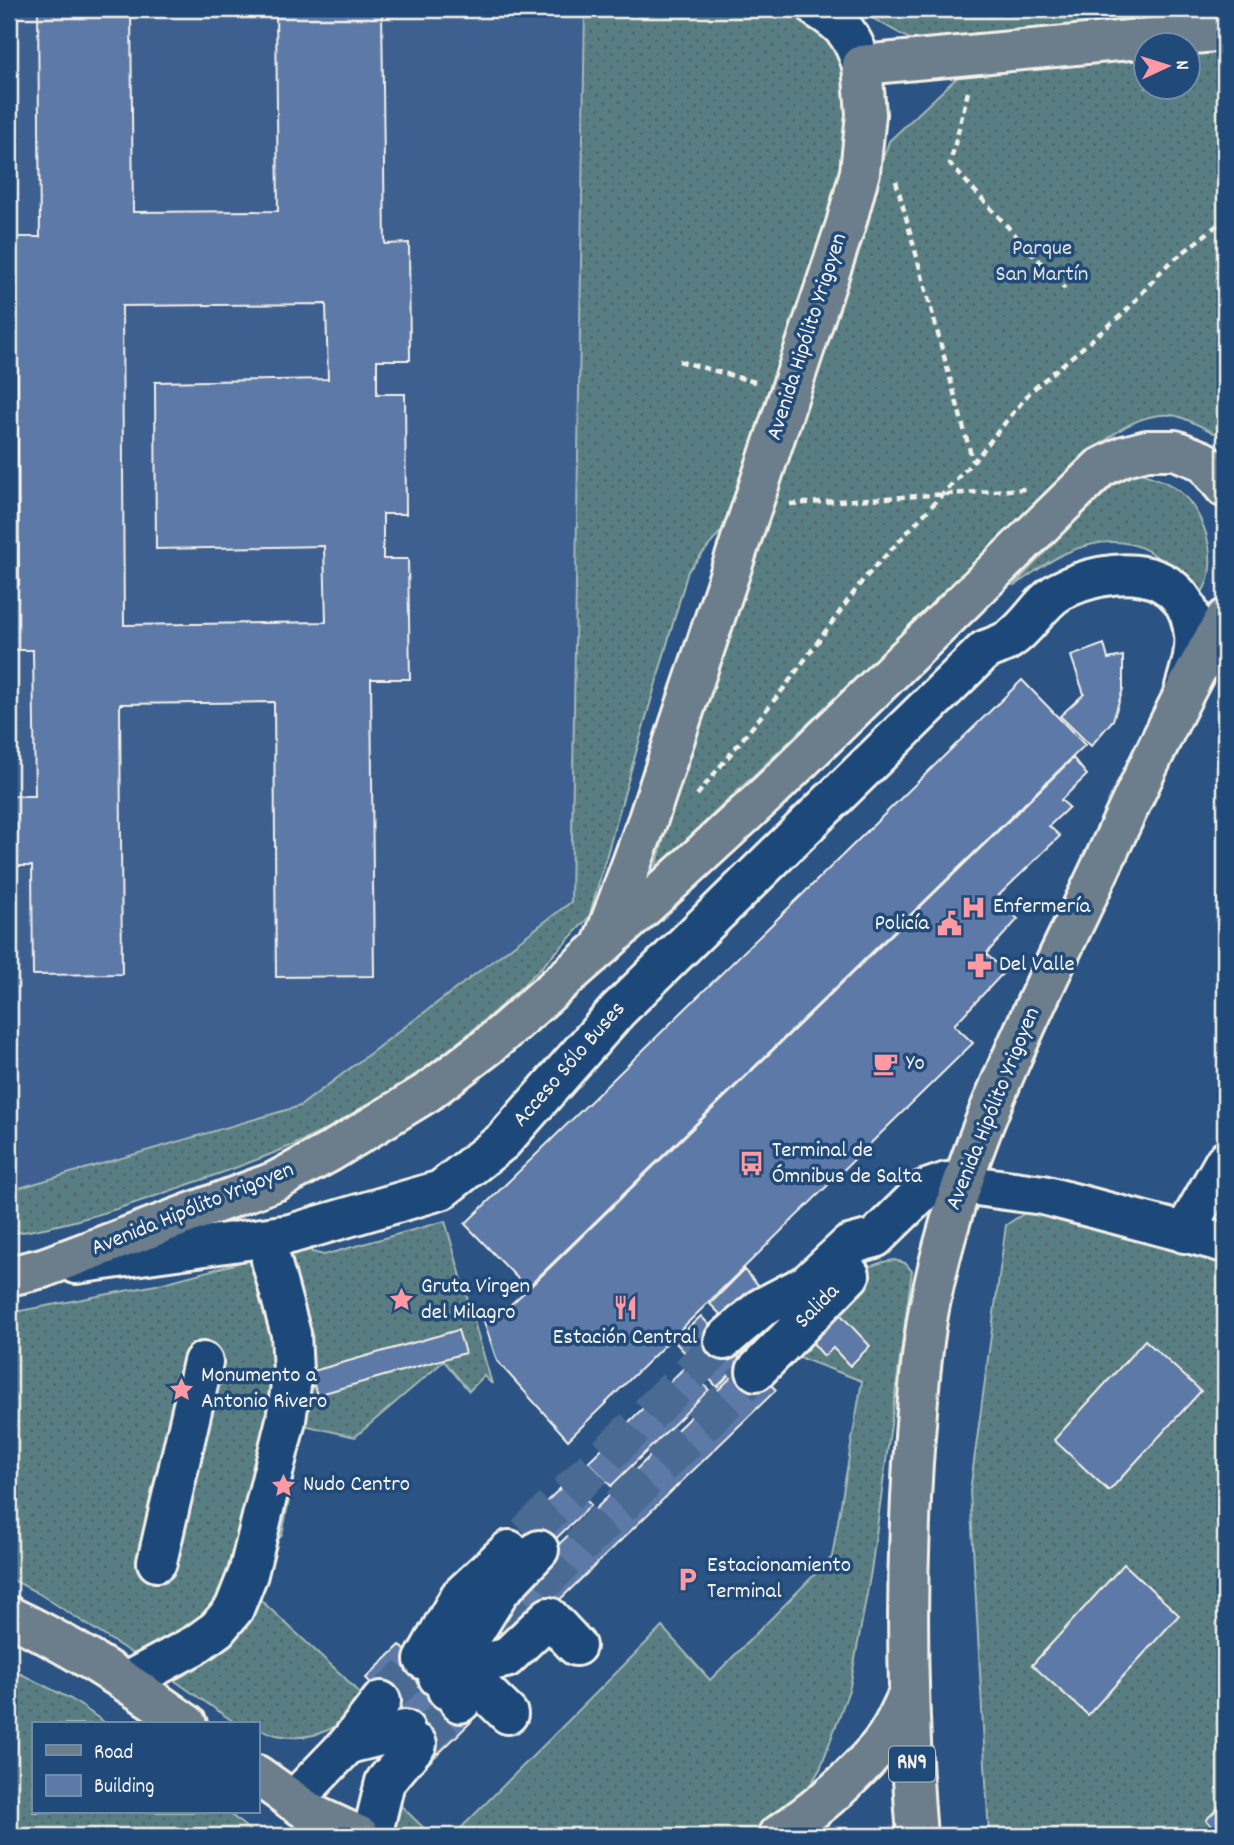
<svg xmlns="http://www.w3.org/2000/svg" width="1234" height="1845" font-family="Dekko,sans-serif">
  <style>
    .built { fill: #3e6190 }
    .grass { fill: url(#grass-dots); stroke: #a6b8b6; stroke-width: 2 }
    .building { fill: #5d79a7; stroke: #f4f1e8; stroke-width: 2; fill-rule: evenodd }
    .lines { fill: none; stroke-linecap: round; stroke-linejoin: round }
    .minor-tunnel { stroke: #496b92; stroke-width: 38; stroke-dasharray: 38 19; stroke-linecap: butt }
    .minor-casing { stroke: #f4f1e8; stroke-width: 44 }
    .major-casing { stroke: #f4f1e8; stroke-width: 44 }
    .highway-casing { stroke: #f4f1e8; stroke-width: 44 }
    .path { stroke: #f4f1e8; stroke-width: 4.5; stroke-dasharray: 7 5; stroke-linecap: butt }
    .minor { stroke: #1f4a7a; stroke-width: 38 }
    .major { stroke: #6c7d8c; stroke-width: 38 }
    .highway { stroke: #6c7d8c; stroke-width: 38 }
    .labels { text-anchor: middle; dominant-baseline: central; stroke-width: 7; stroke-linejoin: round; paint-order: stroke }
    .shield { fill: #1f4a7a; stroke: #b4bfc7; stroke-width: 2 }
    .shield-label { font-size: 21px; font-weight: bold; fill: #f4f1e8 }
    .park-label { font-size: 23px; fill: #dde0d9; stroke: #1f4a7a }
    .street-label { font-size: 23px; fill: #f4f1e8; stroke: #1f4a7a }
    .poi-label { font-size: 23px; fill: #f4f1e8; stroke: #1f4a7a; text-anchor: start }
  </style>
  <defs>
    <pattern id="grass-dots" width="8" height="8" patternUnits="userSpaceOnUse" patternTransform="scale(1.75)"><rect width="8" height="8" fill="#587e83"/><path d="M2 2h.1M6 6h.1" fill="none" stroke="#516668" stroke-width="1.8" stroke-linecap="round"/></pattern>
  </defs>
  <rect width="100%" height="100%" fill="#2b5383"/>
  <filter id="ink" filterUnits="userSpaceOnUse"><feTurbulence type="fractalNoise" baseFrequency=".0143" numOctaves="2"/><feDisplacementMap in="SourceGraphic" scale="14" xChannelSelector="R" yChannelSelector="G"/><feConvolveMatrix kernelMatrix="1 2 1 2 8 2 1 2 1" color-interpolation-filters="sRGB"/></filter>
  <g filter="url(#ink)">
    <path class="built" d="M9,9H585L572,902L300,1106L9,1191Z"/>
    <path class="grass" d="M585,9H783L828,34L849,76L845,156L831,218L732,518L688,571L589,917C508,1007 412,1090 302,1141C262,1159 219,1174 178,1188C122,1208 68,1226 9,1234V1191L300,1106L571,902Z
      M856,9H1225V15L915,42Z
      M1225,46V441L1222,437C1209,431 1184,416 1172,415C1124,412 1089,456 1057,485L655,870L691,743L889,141L965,70L1146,54V88H1188L1189,50Z
      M1140,473C1155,478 1167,481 1179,491C1207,514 1224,572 1196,600C1162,550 1128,527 1068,552C1049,560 1031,575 1013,586L1066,530L1121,478Z
      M1031,1209L1225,1256V1836H989L970,1491L1006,1225Z
      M445,1221L492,1384L484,1376L469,1391L444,1361L355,1437L304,1425L282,1535L263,1556L253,1593L344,1677L368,1703C334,1732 302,1749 257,1728V1724H237L175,1681L38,1593L9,1578V1313L156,1285L306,1245L312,1252L324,1255Z
      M894,1260L905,1263L912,1271L871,1571L850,1687L820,1769L809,1787L754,1836H453L662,1627L710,1680L832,1557L862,1381L793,1355L794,1342L868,1267L883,1262Z
      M9,1668L71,1699L107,1724H33V1812H228L256,1836H9Z
      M431,1746L438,1754L393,1798L432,1836H396L385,1814L401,1777Z"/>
    <path class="building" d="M38,9H131L133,212L278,211L276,9H382L385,244L409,243L410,360H377V394H405L406,514H383V559H408L410,679H371L374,976L276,977L274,702L120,704L122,974L33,975L32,866H11V796H35L33,650H9V585H19L17,316H9V237H40ZM326,304L328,379L155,382L156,549L324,546L326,622L124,625L122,306Z
      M1104,644L1108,659L1123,656V689L1113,720L1091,746L1060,716L1084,694L1071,656Z
      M1022,680L1085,745L527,1288L465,1224Z
      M1073,758L1087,775L1061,800L1069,807L1049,826L1060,836L995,899L1018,919L986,954L1005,971L954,1025L973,1043L568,1440L497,1361L481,1312L509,1306L531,1286Z
      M744,1270L766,1293L732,1326L710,1304Z
      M840,1314L870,1346L850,1366L833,1348L824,1356L811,1341Z
      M701,1316L743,1362L717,1387L674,1341Z
      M458,1330L465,1353L317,1395L310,1372Z
      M1145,1340L1201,1391L1109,1491L1054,1440Z
      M748,1361L776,1390L513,1645L485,1616Z
      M686,1366L709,1390L611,1486L588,1462Z
      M568,1481L591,1505L544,1550L521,1526Z
      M1124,1564L1179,1615L1088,1715L1032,1665Z
      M400,1645L472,1721L438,1754L366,1678Z
      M1225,1801V1836H1222L1206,1820Z"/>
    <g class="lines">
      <path class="minor-tunnel" d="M526,1534L724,1340
        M498,1627L756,1371
        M381,1701L424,1660
        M417,1744L460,1703"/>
      <defs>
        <path id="minor" d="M818,9C844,25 852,35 862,65
          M1184,1233L1225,1161
          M76,1264L290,1234L441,1190L503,1141L618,1010L985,650C993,647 1003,644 1010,639C1029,627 1040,602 1060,591C1110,565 1187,562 1194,635C1196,652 1190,670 1185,687
          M724,1340L761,1308L807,1284L849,1245L875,1238L924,1190L947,1182L1043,1195L1225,1243
          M756,1371L850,1275
          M157,1562L203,1362
          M424,1660L460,1596L509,1550
          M438,1677L462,1652L499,1592L539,1550
          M128,1681L195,1645L217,1629L234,1609L248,1574L286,1420L293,1371L291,1334L271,1260
          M447,1690L472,1665L506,1658L549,1617L576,1646
          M460,1703L478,1685L508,1714
          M348,1744L381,1701
          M293,1801L348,1744L405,1730
          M372,1836L385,1782L417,1744"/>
        <path id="major" d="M601,947L648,819L846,224L860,172L866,114L862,65L1225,31"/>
        <path id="highway" d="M9,1276L43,1268L276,1181L330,1152L428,1092L487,1047L601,947L768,793L1100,468L1124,456L1147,450H1175L1203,461L1225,488
          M9,1616C73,1646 130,1683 187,1724
          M257,1775L312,1814L360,1836
          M777,1836C812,1812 848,1783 876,1750C891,1734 899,1713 909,1693
          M917,1836C907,1712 905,1587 913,1463C917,1412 920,1360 929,1309C957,1159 1028,1021 1093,884C1135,795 1175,704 1225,619"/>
      </defs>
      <use href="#minor" class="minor-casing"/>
      <use href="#major" class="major-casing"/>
      <use href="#highway" class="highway-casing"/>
      <path class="path" d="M968,92L950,164L1065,289
        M896,181L973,462
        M679,361L755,382
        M790,504L1026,489
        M697,795L784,688L863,580L979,455L1030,392L1125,312L1165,267L1225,219"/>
      <use href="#minor" class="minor"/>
      <use href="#major" class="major"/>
      <use href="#highway" class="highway"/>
    </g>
  </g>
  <defs>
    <symbol id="hospital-bare" viewBox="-9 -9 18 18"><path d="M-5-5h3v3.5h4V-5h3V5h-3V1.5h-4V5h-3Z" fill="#ff9aa2" stroke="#1f4a7a" stroke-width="2.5" paint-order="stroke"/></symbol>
    <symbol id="civic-bare" viewBox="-9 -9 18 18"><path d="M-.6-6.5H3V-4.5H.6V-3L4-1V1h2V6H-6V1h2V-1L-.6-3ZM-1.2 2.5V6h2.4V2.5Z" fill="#ff9aa2" stroke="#1f4a7a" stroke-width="2.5" paint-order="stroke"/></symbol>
    <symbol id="pharmacy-bare" viewBox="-9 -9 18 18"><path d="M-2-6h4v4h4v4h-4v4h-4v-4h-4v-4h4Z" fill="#ff9aa2" stroke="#1f4a7a" stroke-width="2.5" paint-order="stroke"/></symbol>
    <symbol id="cafe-bare" viewBox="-9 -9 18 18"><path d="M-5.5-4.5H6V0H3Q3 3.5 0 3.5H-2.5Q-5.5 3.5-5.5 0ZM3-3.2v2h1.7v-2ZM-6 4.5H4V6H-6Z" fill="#ff9aa2" stroke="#1f4a7a" stroke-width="2.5" paint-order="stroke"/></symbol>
    <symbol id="bus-bare" viewBox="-9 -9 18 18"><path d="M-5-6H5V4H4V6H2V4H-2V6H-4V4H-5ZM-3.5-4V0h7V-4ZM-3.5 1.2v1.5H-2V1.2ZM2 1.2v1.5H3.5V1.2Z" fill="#ff9aa2" stroke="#1f4a7a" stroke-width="2.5" paint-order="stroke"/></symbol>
    <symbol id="sight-bare" viewBox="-9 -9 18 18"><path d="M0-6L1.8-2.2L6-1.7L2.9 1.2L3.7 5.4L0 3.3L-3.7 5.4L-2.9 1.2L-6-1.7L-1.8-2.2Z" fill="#ff9aa2" stroke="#1f4a7a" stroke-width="2.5" paint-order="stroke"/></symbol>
    <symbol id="restaurant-bare" viewBox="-9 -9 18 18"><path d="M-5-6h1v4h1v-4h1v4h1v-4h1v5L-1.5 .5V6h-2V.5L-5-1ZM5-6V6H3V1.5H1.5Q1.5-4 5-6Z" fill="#ff9aa2" stroke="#1f4a7a" stroke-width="2.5" paint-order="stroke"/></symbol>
    <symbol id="parking-bare" viewBox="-9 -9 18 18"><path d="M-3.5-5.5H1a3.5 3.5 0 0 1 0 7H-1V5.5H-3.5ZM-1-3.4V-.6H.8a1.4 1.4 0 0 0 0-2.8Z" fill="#ff9aa2" stroke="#1f4a7a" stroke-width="2.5" paint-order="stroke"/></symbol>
  </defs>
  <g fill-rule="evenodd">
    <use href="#hospital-bare" x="956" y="890" width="35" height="35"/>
    <use href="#civic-bare" x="932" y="906" width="35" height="35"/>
    <use href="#pharmacy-bare" x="962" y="948" width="35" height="35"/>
    <use href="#cafe-bare" x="868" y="1046" width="35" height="35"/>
    <use href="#bus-bare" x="734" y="1146" width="35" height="35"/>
    <use href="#sight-bare" x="384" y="1282" width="35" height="35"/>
    <use href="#restaurant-bare" x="608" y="1290" width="35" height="35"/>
    <use href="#sight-bare" x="164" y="1372" width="35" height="35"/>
    <use href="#sight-bare" x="266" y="1468" width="35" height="35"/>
    <use href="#parking-bare" x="670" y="1562" width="35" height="35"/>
  </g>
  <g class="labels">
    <rect class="shield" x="889" y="1746.5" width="46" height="35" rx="5"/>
    <g class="shield-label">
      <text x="912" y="1764">RN9</text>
    </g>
    <g class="park-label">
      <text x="1042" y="249">Parque<tspan x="1042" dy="26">San Martín</tspan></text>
    </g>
    <g class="street-label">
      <text transform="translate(808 337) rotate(-72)">Avenida Hipólito Yrigoyen</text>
      <text transform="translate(570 1065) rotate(-49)">Acceso Sólo Buses</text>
      <text transform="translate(994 1109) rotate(-68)">Avenida Hipólito Yrigoyen</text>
      <text transform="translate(193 1210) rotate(-22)">Avenida Hipólito Yrigoyen</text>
      <text transform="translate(818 1307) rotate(-45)">Salida</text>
    </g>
    <g class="poi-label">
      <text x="993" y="907">Enfermería</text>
      <text x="929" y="924" text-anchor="end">Policía</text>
      <text x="999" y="965">Del Valle</text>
      <text x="906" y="1064">Yo</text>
      <text x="772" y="1151">Terminal de<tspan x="772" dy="26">Ómnibus de Salta</tspan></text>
      <text x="421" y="1287">Gruta Virgen<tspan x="421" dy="26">del Milagro</tspan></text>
      <text x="625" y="1338" text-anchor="middle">Estación Central</text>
      <text x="201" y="1376">Monumento a<tspan x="201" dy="26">Antonio Rivero</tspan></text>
      <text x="303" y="1485">Nudo Centro</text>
      <text x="707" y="1566">Estacionamiento<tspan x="707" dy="26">Terminal</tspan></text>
    </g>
  </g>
  <rect width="1234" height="1845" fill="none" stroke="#1f4a7a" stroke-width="35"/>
  <rect x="18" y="18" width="1199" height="1810" fill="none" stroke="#f4f1e8" stroke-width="2.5" filter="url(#ink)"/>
  <rect x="32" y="1722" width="228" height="91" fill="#1f4a7a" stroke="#748da6" stroke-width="2"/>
  <rect x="46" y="1745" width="35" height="10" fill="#6c7d8c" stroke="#748da6" stroke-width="2"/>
  <text x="94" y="1758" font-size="21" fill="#f4f1e8">Road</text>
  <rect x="46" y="1775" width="35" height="21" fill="#5d79a7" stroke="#748da6" stroke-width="2"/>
  <text x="94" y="1792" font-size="21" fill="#f4f1e8">Building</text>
  <g transform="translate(1167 66) rotate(86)"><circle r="33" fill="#1f4a7a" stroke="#748da6" stroke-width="2"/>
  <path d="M0-5L12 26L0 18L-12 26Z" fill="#ff9aa2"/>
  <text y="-10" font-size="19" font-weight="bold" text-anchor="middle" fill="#f4f1e8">N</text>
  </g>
</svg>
